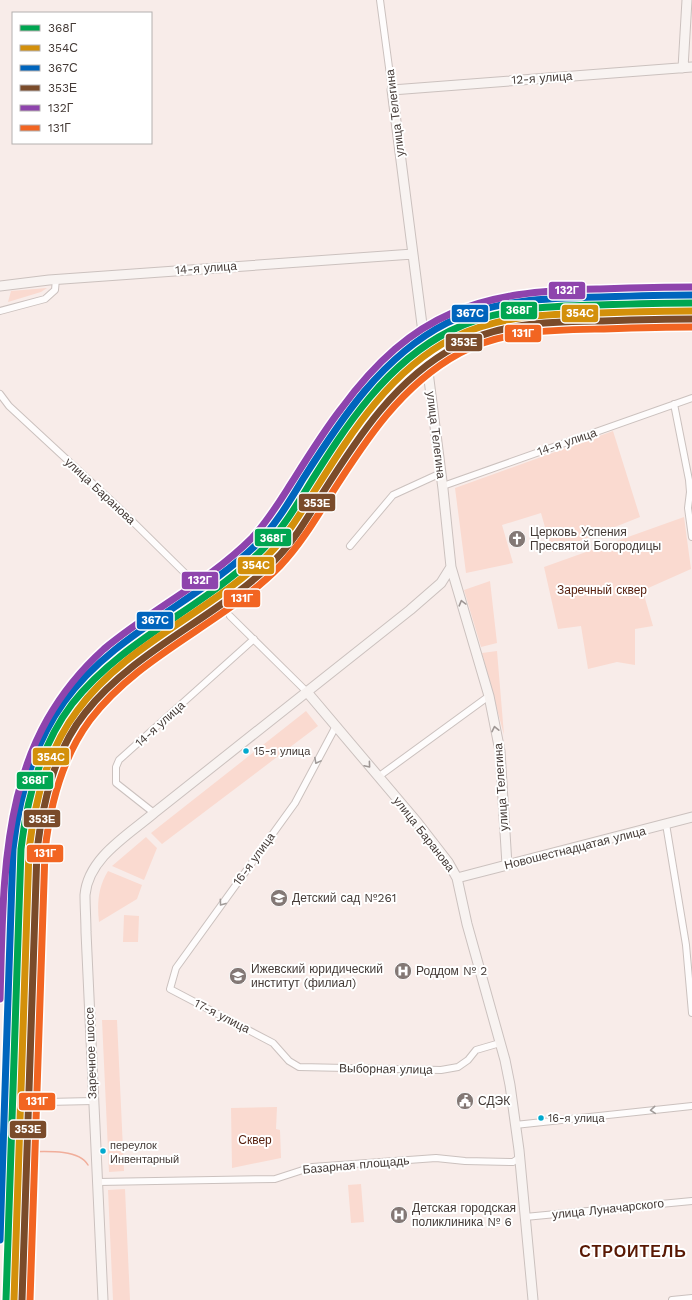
<svg xmlns="http://www.w3.org/2000/svg" width="692" height="1300" font-family="'Work Sans',sans-serif">
  <style>
    .green { fill: #fadad0 }
    .lines { fill: none; stroke-linecap: round; stroke-linejoin: round }
    .stream { stroke: #f1ae9b; stroke-width: 1.5 }
    .street-casing { stroke: #cbc1be; stroke-width: 8 }
    .secondary-casing { stroke: #cbc1be; stroke-width: 11 }
    .street { stroke: #fefcfc; stroke-width: 6 }
    .secondary { stroke: #f8f3f1; stroke-width: 9 }
    .rail-1-casing { stroke: #fff; stroke-width: 10 }
    .rail-2-casing { stroke: #fff; stroke-width: 10 }
    .rail-3-casing { stroke: #fff; stroke-width: 10 }
    .rail-4-casing { stroke: #fff; stroke-width: 10 }
    .rail-5-casing { stroke: #fff; stroke-width: 10 }
    .rail-6-casing { stroke: #fff; stroke-width: 10 }
    .rail-1 { stroke: #00a651; stroke-width: 7 }
    .rail-2 { stroke: #d3900b; stroke-width: 7 }
    .rail-3 { stroke: #0065bd; stroke-width: 7 }
    .rail-4 { stroke: #7a4b2a; stroke-width: 7 }
    .rail-5 { stroke: #8e44ad; stroke-width: 7 }
    .rail-6 { stroke: #f26522; stroke-width: 7 }
    .oneway { stroke: #9e9694 }
    .oneway2 { stroke: #a19b99 }
    .bus-dot { fill: #00a9ce; stroke: #fff; stroke-width: 1.5 }
    .labels { text-anchor: middle; dominant-baseline: central; stroke-width: 4; stroke-linejoin: round; paint-order: stroke }
    .bus-label { font-size: 11px; fill: #443a36; stroke: #fff; text-anchor: start }
    .street-label { font-size: 12px; fill: #443a36; stroke: #fff }
    .poi-label { font-size: 12px; fill: #443a36; stroke: #fff; text-anchor: start }
    .park-label { font-size: 12px; fill: #551e0c; stroke: #fff }
    .district-label { font-size: 16px; font-weight: bold; letter-spacing: 1px; fill: #591803; stroke: #fff }
    .line-badge { stroke: #fff; stroke-width: 1.5 }
    .badge-label { font-size: 11px; text-anchor: middle; font-weight: bold; fill: #fff }
  </style>
  <rect width="100%" height="100%" fill="#f8ece9"/>
  <path class="green" d="M47,288L41,292L8,302L11,291Z
    M613,431L640,517L552,552L541,513L502,525L513,563L466,573L455,488Z
    M684,517L691,569L646,589L644,595L653,626L635,629V665L617,662L588,669L581,626L558,629L544,567Z
    M490,581L497,643L481,647L464,590Z
    M497,651L504,735L482,653Z
    M306,711L318,726L162,844L151,833Z
    M146,837L157,848L144,880L112,866Z
    M108,871L142,885L137,899L99,922C97,904 98,887 108,871Z
    M124,915L139,916L138,942H123Z
    M102,1020H117L124,1171L109,1172Z
    M277,1107L276,1129L280,1130L281,1158L232,1168L231,1108Z
    M361,1184L364,1222L351,1223L348,1185Z
    M125,1189L130,1300H113L108,1190Z"/>
  <g class="lines">
    <path class="stream" d="M0,1150L9,1152
      M19,1152C38,1152 78,1147 88,1165"/>
    <defs>
      <path id="street" d="M380,0L392,90
        M0,311L45,299L55,290L56,279
        M0,394L9,406L117,506L199,587
        M674,404L689,480L690,492L688,508L692,537
        M443,486L692,398
        M350,546L393,495L441,473
        M230,616L307,692
        M336,726L295,803L176,968L170,989L273,1043L289,1061L299,1067L441,1070L458,1067L468,1060L476,1050L500,1043
        M378,777L489,696
        M154,813L116,783V767L119,760L254,639
        M666,824L686,945L692,1013
        M0,1103L93,1101
        M515,1125L692,1106
        M98,1182L275,1179L312,1167L436,1158L465,1161L513,1162L519,1158
        M525,1217L692,1201
        M672,1300L692,1298"/>
      <path id="secondary" d="M683,68L687,0
        M0,286L49,280L413,254
        M307,692L417,822L448,862L457,878L467,924L505,1060L510,1085L519,1150L533,1300
        M507,865L500,751L489,696L451,567L443,489L392,90L692,67
        M457,878L692,817
        M103,1300L86,932C86,920 85,907 85,895C88,858 128,835 154,813L410,610L441,583L451,567"/>
    </defs>
    <use href="#street" class="street-casing"/>
    <use href="#secondary" class="secondary-casing"/>
    <use href="#street" class="street"/>
    <use href="#secondary" class="secondary"/>
    <defs>
      <path id="rail-1" d="M6,1300L21,849C27,798 40,746 72,704C123,639 204,608 262,550C281,531 295,508 309,485C346,426 386,363 450,331C496,308 547,306 598,305C629,304 661,303 692,303"/>
      <path id="rail-2" d="M14,1300L29,850C35,800 47,751 77,711C126,644 210,613 268,555C288,535 302,511 317,487C353,430 391,370 453,338C499,315 549,314 599,313C630,312 661,311 692,311"/>
      <path id="rail-3" d="M0,1240L13,849C19,796 33,745 64,702C113,634 197,602 256,545C275,526 289,502 303,479C341,419 382,356 447,323C496,299 548,298 601,297C631,296 662,295 692,295"/>
      <path id="rail-4" d="M22,1300L37,850C43,802 54,752 85,713C136,649 217,618 274,561C294,541 308,517 322,494C358,437 396,378 457,346C501,322 551,322 600,321C631,320 661,319 692,319"/>
      <path id="rail-5" d="M0,999C4,866 0,743 104,649C152,609 208,582 252,538C269,520 281,499 294,479C309,455 324,431 341,409C413,311 480,291 597,289C629,288 660,287 692,287"/>
      <path id="rail-6" d="M30,1300L45,851C50,804 62,758 90,720C140,654 223,624 280,566C300,545 315,520 330,496C365,441 401,385 460,353C503,330 553,330 601,329C632,328 662,327 692,327"/>
    </defs>
    <use href="#rail-1" class="rail-1-casing"/>
    <use href="#rail-2" class="rail-2-casing"/>
    <use href="#rail-3" class="rail-3-casing"/>
    <use href="#rail-4" class="rail-4-casing"/>
    <use href="#rail-5" class="rail-5-casing"/>
    <use href="#rail-6" class="rail-6-casing"/>
    <use href="#rail-1" class="rail-1"/>
    <use href="#rail-2" class="rail-2"/>
    <use href="#rail-3" class="rail-3"/>
    <use href="#rail-4" class="rail-4"/>
    <use href="#rail-5" class="rail-5"/>
    <use href="#rail-6" class="rail-6"/>
  </g>
  <defs><path id="oneway-chevron" d="M-2-3.5L2.5 0L-2 3.5" fill="none" stroke-width="1.6" stroke-linecap="round" stroke-linejoin="round"/></defs>
  <g class="oneway">
    <use href="#oneway-chevron" transform="translate(462 603) rotate(-105)"/>
    <use href="#oneway-chevron" transform="translate(495 729) rotate(-102)"/>
    <use href="#oneway-chevron" transform="translate(368 765) rotate(50)"/>
  </g>
  <g class="oneway2">
    <use href="#oneway-chevron" transform="translate(317 761) rotate(118)"/>
    <use href="#oneway-chevron" transform="translate(222 903) rotate(126)"/>
    <use href="#oneway-chevron" transform="translate(653 1110) rotate(175)"/>
  </g>
  <defs>
    <symbol id="church-disc" viewBox="-11 -11 22 22"><circle r="9.5" fill="#837875" stroke="#fff"/><path d="M-1.2-6h2.4v3.5h3.3v2.4h-3.3V6h-2.4V-.1h-3.3v-2.4h3.3Z" fill="#fff"/></symbol>
    <symbol id="school-disc" viewBox="-11 -11 22 22"><circle r="9.5" fill="#837875" stroke="#fff"/><path d="M0-5L7-2L0 1L-7-2ZM-4 1L0 2.5L4 1V4Q0 6-4 4Z" fill="#fff"/></symbol>
    <symbol id="hospital-disc" viewBox="-11 -11 22 22"><circle r="9.5" fill="#837875" stroke="#fff"/><path d="M-5-5h3v3.5h4V-5h3V5h-3V1.5h-4V5h-3Z" fill="#fff"/></symbol>
    <symbol id="university-disc" viewBox="-11 -11 22 22"><circle r="9.5" fill="#837875" stroke="#fff"/><path d="M0-5L7-2L0 1L-7-2ZM-4 1L0 2.5L4 1V4Q0 6-4 4Z" fill="#fff"/></symbol>
    <symbol id="civic-disc" viewBox="-11 -11 22 22"><circle r="9.5" fill="#837875" stroke="#fff"/><path d="M-.6-6.5H3V-4.5H.6V-3L4-1V1h2V6H-6V1h2V-1L-.6-3ZM-1.2 2.5V6h2.4V2.5Z" fill="#fff"/></symbol>
  </defs>
  <g fill-rule="evenodd">
    <use href="#church-disc" x="507" y="529" width="20" height="20"/>
    <use href="#school-disc" x="269" y="888" width="20" height="20"/>
    <use href="#hospital-disc" x="393" y="961" width="20" height="20"/>
    <use href="#university-disc" x="228" y="966" width="20" height="20"/>
    <use href="#civic-disc" x="455" y="1091" width="20" height="20"/>
    <use href="#hospital-disc" x="389" y="1205" width="20" height="20"/>
  </g>
  <g class="bus-dot">
    <circle cx="246" cy="751" r="3.5"/>
    <circle cx="541" cy="1118" r="3.5"/>
    <circle cx="103" cy="1151" r="3.5"/>
  </g>
  <g class="labels">
    <g class="bus-label">
      <text x="254" y="751">15-я улица</text>
      <text x="548" y="1118">16-я улица</text>
      <text x="110" y="1145">переулок<tspan x="110" dy="14">Инвентарный</tspan></text>
    </g>
    <g class="street-label">
      <text transform="translate(542 78) rotate(-4)">12-я улица</text>
      <text transform="translate(395 113) rotate(-97)">улица Телегина</text>
      <text transform="translate(206 268) rotate(-4)">14-я улица</text>
      <text transform="translate(436 435) rotate(83)">улица Телегина</text>
      <text transform="translate(567 442) rotate(-19)">14-я улица</text>
      <text transform="translate(100 491) rotate(43)">улица Баранова</text>
      <text transform="translate(160 724) rotate(-42)">14-я улица</text>
      <text transform="translate(501 787) rotate(-94)">улица Телегина</text>
      <text transform="translate(424 834) rotate(52)">улица Баранова</text>
      <text transform="translate(575 848) rotate(-14)">Новошестнадцатая улица</text>
      <text transform="translate(254 859) rotate(-54)">16-я улица</text>
      <text transform="translate(222 1016) rotate(27)">17-я улица</text>
      <text transform="translate(91 1053) rotate(-92)">Заречное шоссе</text>
      <text transform="translate(386 1069) rotate(1)">Выборная улица</text>
      <text transform="translate(356 1165) rotate(-5)">Базарная площадь</text>
      <text transform="translate(608 1209) rotate(-6)">улица Луначарского</text>
    </g>
    <g class="poi-label">
      <text x="530" y="532">Церковь Успения<tspan x="530" dy="14">Пресвятой Богородицы</tspan></text>
      <text x="292" y="898">Детский сад №261</text>
      <text x="251" y="969">Ижевский юридический<tspan x="251" dy="14">институт (филиал)</tspan></text>
      <text x="416" y="971">Роддом № 2</text>
      <text x="478" y="1101">СДЭК</text>
      <text x="412" y="1208">Детская городская<tspan x="412" dy="14">поликлиника № 6</tspan></text>
    </g>
    <g class="park-label">
      <text x="602" y="590">Заречный сквер</text>
      <text x="255" y="1140">Сквер</text>
    </g>
    <g class="district-label">
      <text x="633" y="1251">СТРОИТЕЛЬ</text>
    </g>
  </g>
  <g class="line-badge">
    <rect x="548" y="281" width="38" height="19" rx="4" fill="#8e44ad"/>
    <rect x="500" y="301" width="38" height="19" rx="4" fill="#00a651"/>
    <rect x="561" y="304" width="38" height="19" rx="4" fill="#d3900b"/>
    <rect x="451" y="304" width="38" height="19" rx="4" fill="#0065bd"/>
    <rect x="504" y="324" width="38" height="19" rx="4" fill="#f26522"/>
    <rect x="445" y="333" width="38" height="19" rx="4" fill="#7a4b2a"/>
    <rect x="298" y="493" width="38" height="19" rx="4" fill="#7a4b2a"/>
    <rect x="254" y="528" width="38" height="19" rx="4" fill="#00a651"/>
    <rect x="237" y="556" width="38" height="19" rx="4" fill="#d3900b"/>
    <rect x="181" y="571" width="38" height="19" rx="4" fill="#8e44ad"/>
    <rect x="223" y="589" width="38" height="19" rx="4" fill="#f26522"/>
    <rect x="136" y="611" width="38" height="19" rx="4" fill="#0065bd"/>
    <rect x="32" y="747" width="38" height="19" rx="4" fill="#d3900b"/>
    <rect x="16" y="771" width="38" height="19" rx="4" fill="#00a651"/>
    <rect x="23" y="809" width="38" height="19" rx="4" fill="#7a4b2a"/>
    <rect x="26" y="844" width="38" height="19" rx="4" fill="#f26522"/>
    <rect x="18" y="1092" width="38" height="19" rx="4" fill="#f26522"/>
    <rect x="9" y="1120" width="38" height="19" rx="4" fill="#7a4b2a"/>
  </g>
  <g class="badge-label">
    <text x="567" y="294">132Г</text>
    <text x="519" y="314">368Г</text>
    <text x="580" y="317">354С</text>
    <text x="470" y="317">367С</text>
    <text x="523" y="337">131Г</text>
    <text x="464" y="346">353Е</text>
    <text x="317" y="507">353Е</text>
    <text x="273" y="542">368Г</text>
    <text x="256" y="569">354С</text>
    <text x="200" y="584">132Г</text>
    <text x="242" y="602">131Г</text>
    <text x="155" y="624">367С</text>
    <text x="51" y="761">354С</text>
    <text x="35" y="784">368Г</text>
    <text x="42" y="823">353Е</text>
    <text x="45" y="857">131Г</text>
    <text x="37" y="1105">131Г</text>
    <text x="28" y="1133">353Е</text>
  </g>
  <rect x="12" y="12" width="140" height="132" fill="#ffffff" stroke="#b4b0af"/>
  <rect x="20" y="25" width="20" height="6" fill="#00a651" stroke="#b4b0af"/>
  <text x="48" y="32" font-size="12" fill="#443a36">368Г</text>
  <rect x="20" y="45" width="20" height="6" fill="#d3900b" stroke="#b4b0af"/>
  <text x="48" y="52" font-size="12" fill="#443a36">354С</text>
  <rect x="20" y="65" width="20" height="6" fill="#0065bd" stroke="#b4b0af"/>
  <text x="48" y="72" font-size="12" fill="#443a36">367С</text>
  <rect x="20" y="85" width="20" height="6" fill="#7a4b2a" stroke="#b4b0af"/>
  <text x="48" y="92" font-size="12" fill="#443a36">353Е</text>
  <rect x="20" y="105" width="20" height="6" fill="#8e44ad" stroke="#b4b0af"/>
  <text x="48" y="112" font-size="12" fill="#443a36">132Г</text>
  <rect x="20" y="125" width="20" height="6" fill="#f26522" stroke="#b4b0af"/>
  <text x="48" y="132" font-size="12" fill="#443a36">131Г</text>
</svg>
